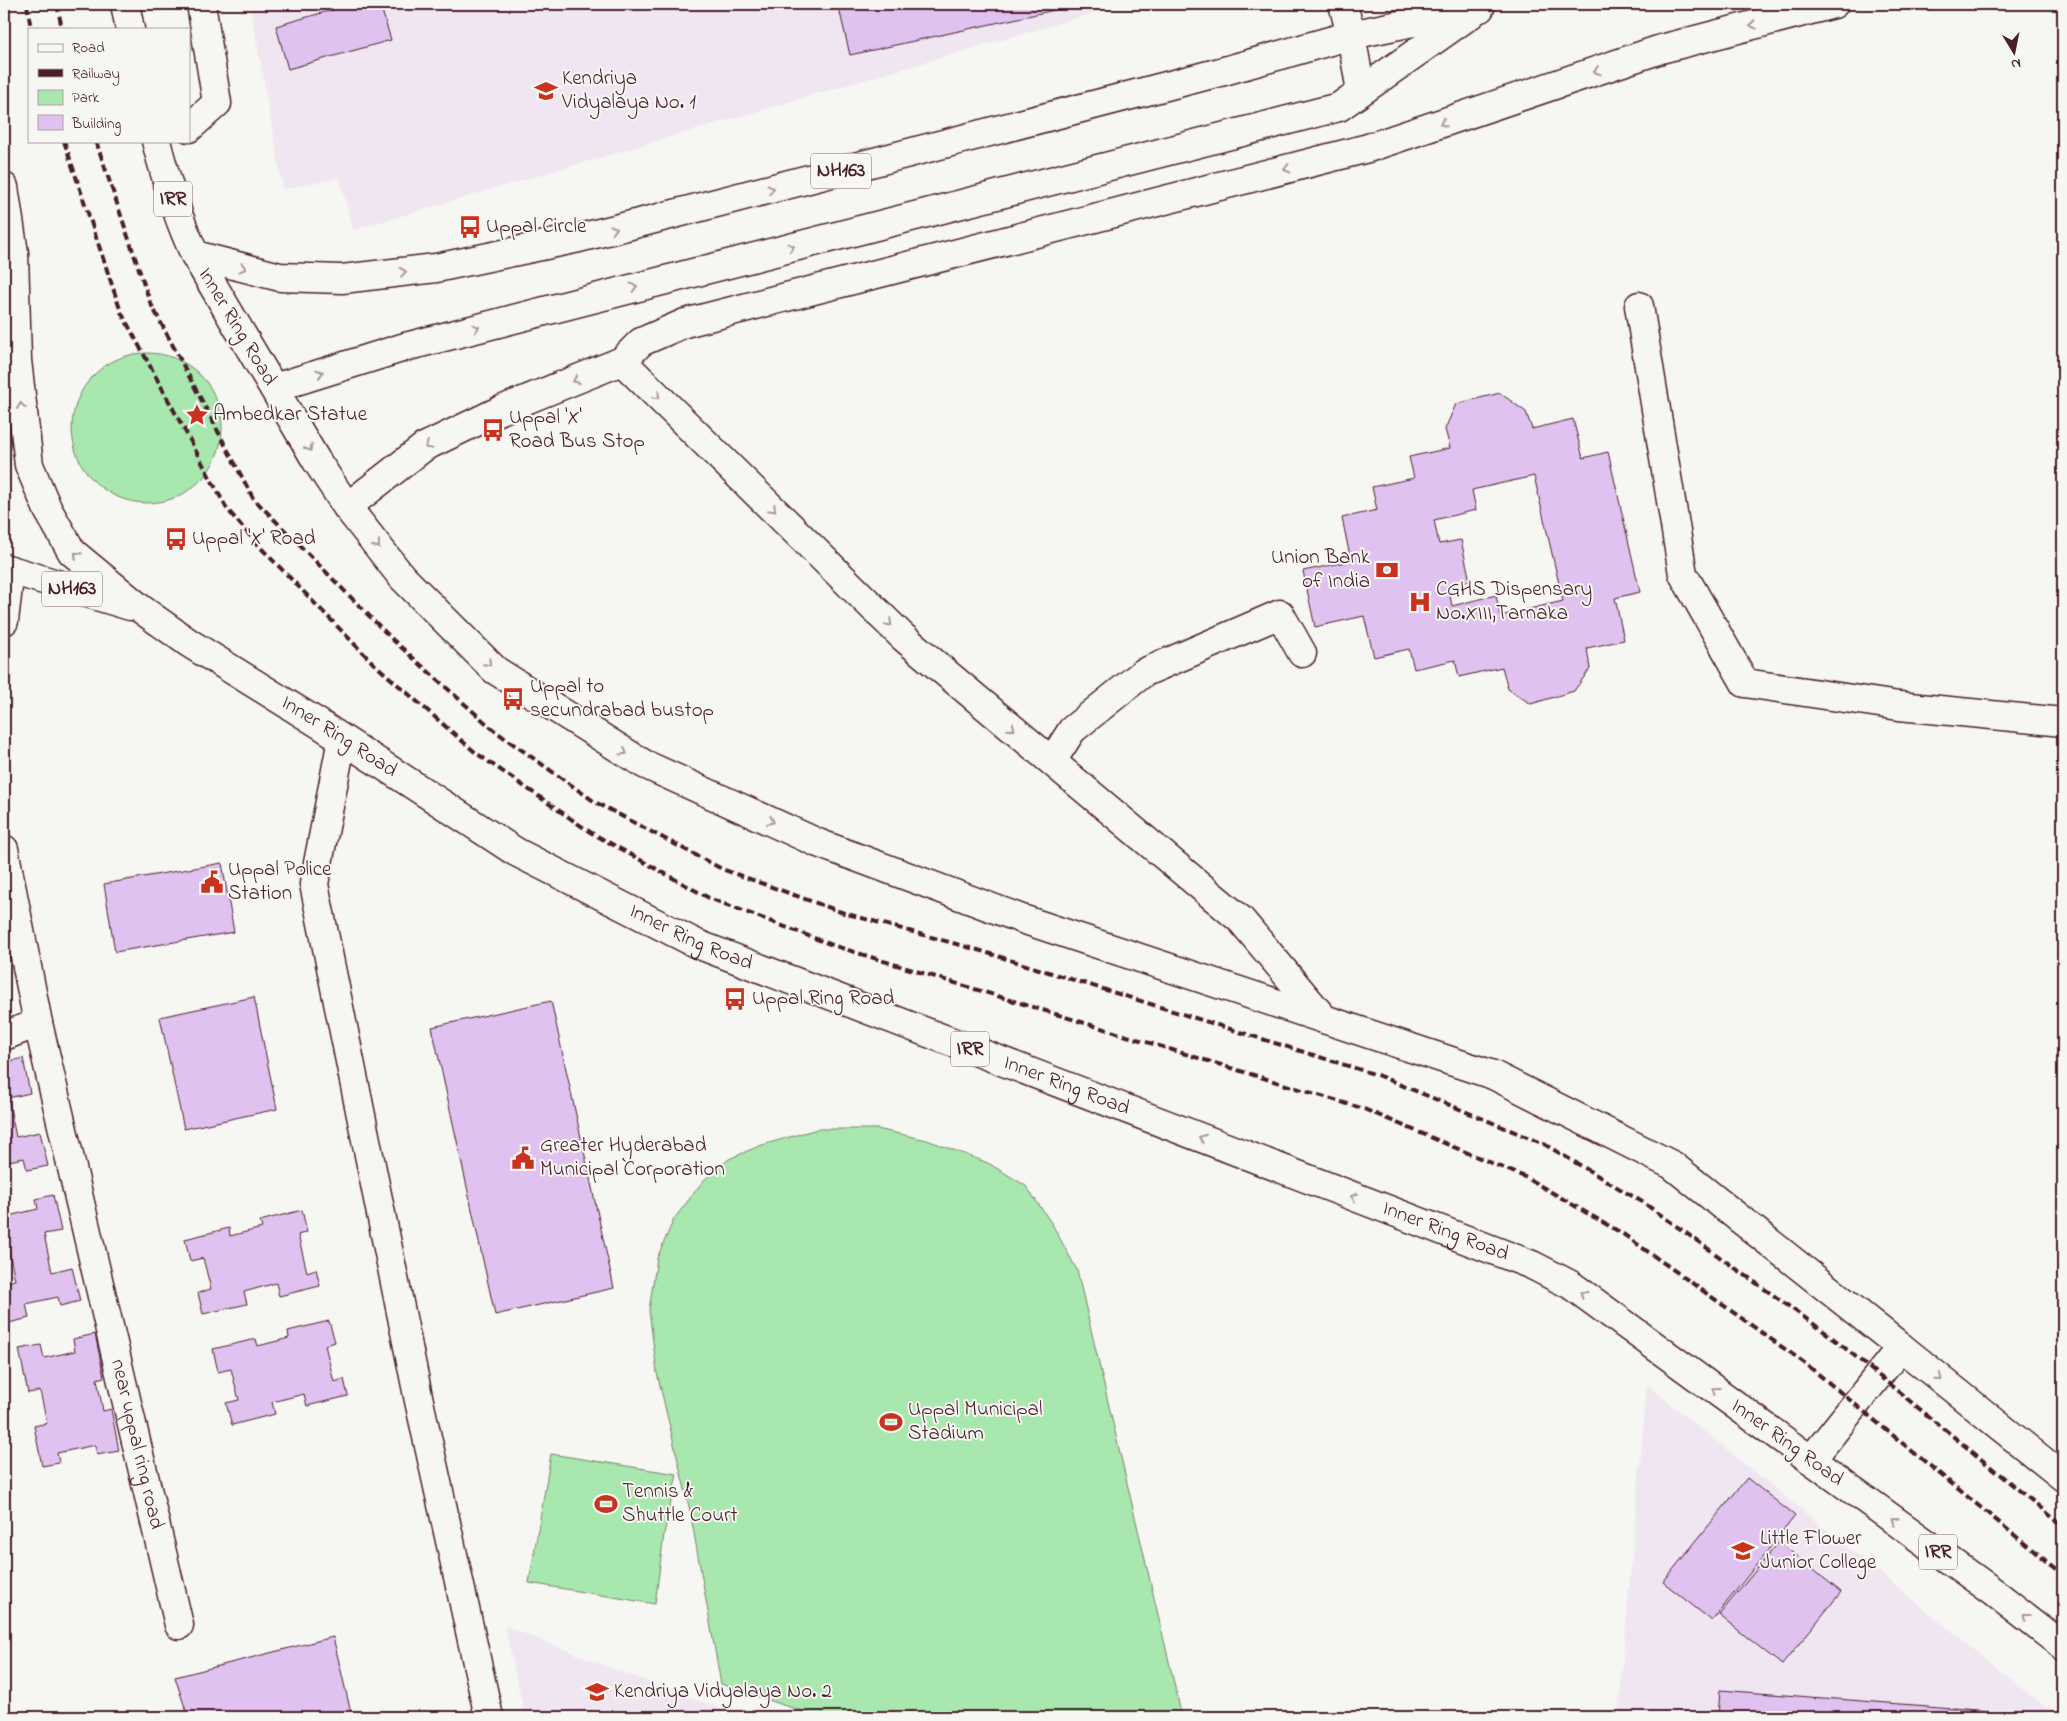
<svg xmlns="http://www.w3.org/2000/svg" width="2067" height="1721" font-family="'Indie Flower',sans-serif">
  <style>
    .built { fill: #efe6f1 }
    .green { fill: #a8e7ae; stroke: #79836c }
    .building { fill: #e0c2f0; stroke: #4a1f2b; fill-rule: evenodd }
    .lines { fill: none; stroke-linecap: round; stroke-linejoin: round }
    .minor-casing { stroke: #4a1f2b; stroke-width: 31 }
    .major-casing { stroke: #4a1f2b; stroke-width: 31 }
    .highway-casing { stroke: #4a1f2b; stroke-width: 31 }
    .minor { stroke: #f6f6f2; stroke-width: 28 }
    .major { stroke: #f6f6f2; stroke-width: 28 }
    .highway { stroke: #f6f6f2; stroke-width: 28 }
    .rail { stroke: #4a1f2b; stroke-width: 4; stroke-dasharray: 8 4; stroke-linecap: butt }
    .oneway { stroke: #a99598 }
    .labels { text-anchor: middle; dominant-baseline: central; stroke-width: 4; stroke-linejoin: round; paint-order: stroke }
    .shield { fill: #f6f6f2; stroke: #7e6067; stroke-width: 1 }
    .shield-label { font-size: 20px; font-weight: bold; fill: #4a1f2b }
    .poi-label { font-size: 21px; fill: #4a1f2b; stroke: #f6f6f2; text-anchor: start }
    .street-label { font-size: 21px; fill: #4a1f2b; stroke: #f6f6f2 }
  </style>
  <rect width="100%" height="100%" fill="#f6f6f2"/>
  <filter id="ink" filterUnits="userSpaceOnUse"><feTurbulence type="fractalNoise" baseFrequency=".02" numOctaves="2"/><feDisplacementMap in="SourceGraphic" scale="10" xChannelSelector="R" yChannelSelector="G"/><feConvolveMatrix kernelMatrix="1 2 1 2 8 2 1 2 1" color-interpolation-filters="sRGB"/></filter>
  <g filter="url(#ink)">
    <path class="built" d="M250,4H1124L353,230L340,178L283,189Z
      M1647,1385L2058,1717H1618Z
      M505,1626L609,1667L742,1717H525Z"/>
    <path class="green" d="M72 428a75 75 0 1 1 150 0a75 75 0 1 1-150 0Z
      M817,1129H877L927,1140L988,1163L1026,1186L1052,1224L1077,1270L1182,1717H819L721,1684L690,1511L657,1373L649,1310L657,1258L674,1219L704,1180L729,1159L759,1146Z
      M551,1454L677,1474L664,1534L655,1604L529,1583Z"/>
    <path class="building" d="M353,4H380L391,40L288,69L276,26Z
      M838,4H1082L850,55Z
      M1500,393L1526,412L1532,429L1573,419L1583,458L1608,452L1640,592L1615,598L1624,640L1587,648L1590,669L1574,691L1531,704L1508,689L1502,667L1459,677L1455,660L1414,669L1409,649L1374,657L1364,616L1315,627L1303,571L1351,561L1342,518L1377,510L1372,487L1414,478L1409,457L1450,448L1445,429L1456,404ZM1534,476L1563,601L1500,616L1496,595L1452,606L1448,586L1470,581L1461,540L1439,544L1434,520L1476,510L1472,490Z
      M222,863L234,932L115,952L104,884Z
      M254,997L277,1109L184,1129L160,1017Z
      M551,1001L614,1288L495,1315L432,1027Z
      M23,1058L30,1093L8,1098L16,1137L40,1132L48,1166L27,1170L24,1158L4,1162V1063Z
      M53,1195L61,1231L44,1234L52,1272L72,1267L80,1301L60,1306L58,1297L26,1304L29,1318L9,1323L4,1299V1283L15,1280L7,1242L4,1243V1217L38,1209L36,1199Z
      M302,1210L307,1232L298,1235L307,1272L316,1269L320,1286L279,1296L276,1283L244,1292L247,1304L203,1314L198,1293L211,1289L203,1258L190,1261L185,1239L229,1228L230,1236L262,1228L260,1221Z
      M329,1321L335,1342L325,1345L334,1382L344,1379L348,1396L307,1406L304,1394L272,1402L275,1414L232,1425L226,1403L239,1400L231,1369L218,1372L213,1349L256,1339L258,1346L289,1338L288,1331Z
      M95,1334L104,1377L97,1379L103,1411L111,1409L119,1451L97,1455L95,1445L57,1453L59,1463L42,1466L34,1426L47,1423L40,1391L28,1393L19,1349L41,1345L44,1358L75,1351L73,1339Z
      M1747,1478L1795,1516L1712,1621L1663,1582Z
      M1779,1542L1841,1592L1782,1665L1719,1615Z
      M333,1637L352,1717H188L175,1677Z
      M1720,1690L1991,1711L1990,1717H1718Z"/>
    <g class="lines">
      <defs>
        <g id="minor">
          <path d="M1343,4L1351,35L1361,91"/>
          <path d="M189,128L217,103L201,4"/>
          <path d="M1639,306L1683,574L1745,683L1899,706L2063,722"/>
          <path d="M4,621L10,570"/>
          <path d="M342,739L314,884L419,1401L489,1717"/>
          <path d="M1052,761L1072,730L1143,673L1280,614L1302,653"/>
          <path id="s1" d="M4,849L38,1023L179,1625"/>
          <path d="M4,1036L38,1023"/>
        </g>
        <path id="major" d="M1901,1347L2063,1477
          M1811,1460L1995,1593L2063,1646"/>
        <g id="highway">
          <path d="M125,4L130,29"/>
          <path id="s2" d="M4,187L14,253L17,360L29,465L48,510L72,552L141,609L189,643L318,723L516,852L697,944L1532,1265L1571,1285L1811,1460L1901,1347L1672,1165L1493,1075L1022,919L818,843L644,764L495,670L402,577L347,507L316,460L195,255C178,219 166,180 156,141"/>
          <path d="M195,255L280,277L342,279L436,268L579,238L647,221L1224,71L1351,35L1480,8"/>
          <path d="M622,361L903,637L1241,920L1324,1019"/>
          <path d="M274,388L405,347L1339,107L1471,14"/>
          <path d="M347,507L424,447L501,410L622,361L641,342L685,323L1368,148L1661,49L1834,4"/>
          <path d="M4,568L130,606"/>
        </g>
      </defs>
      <use href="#minor" class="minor-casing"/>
      <use href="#major" class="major-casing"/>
      <use href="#highway" class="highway-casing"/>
      <use href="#minor" class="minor"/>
      <use href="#major" class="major"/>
      <use href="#highway" class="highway"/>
      <path class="rail" d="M27,4L31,29
        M57,4L62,29
        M64,141L121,312L227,509L258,545L373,663L476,753L590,832L709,898L835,946L1364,1109L1527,1178L1623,1234L1806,1364L2063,1575
        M96,141L150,302L253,498L393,640L495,731L595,802L722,869L844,913L978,950L1377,1075L1544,1144L1644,1203L1829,1335L2063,1526"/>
    </g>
    <defs><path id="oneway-chevron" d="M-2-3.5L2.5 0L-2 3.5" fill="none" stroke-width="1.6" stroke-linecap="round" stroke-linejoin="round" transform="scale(1.25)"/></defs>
    <g class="oneway">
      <use href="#oneway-chevron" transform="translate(1753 25) rotate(165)"/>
      <use href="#oneway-chevron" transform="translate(1597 71) rotate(161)"/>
      <use href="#oneway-chevron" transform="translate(1443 123) rotate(161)"/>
      <use href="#oneway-chevron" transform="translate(1287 169) rotate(166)"/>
      <use href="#oneway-chevron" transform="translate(771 189) rotate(-15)"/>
      <use href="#oneway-chevron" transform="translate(614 229) rotate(-14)"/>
      <use href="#oneway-chevron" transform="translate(791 247) rotate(-15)"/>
      <use href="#oneway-chevron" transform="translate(243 268) rotate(14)"/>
      <use href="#oneway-chevron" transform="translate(403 272) rotate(-7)"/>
      <use href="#oneway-chevron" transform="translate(634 287) rotate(-15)"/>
      <use href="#oneway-chevron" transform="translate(476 328) rotate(-15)"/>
      <use href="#oneway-chevron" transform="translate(320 373) rotate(-18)"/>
      <use href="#oneway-chevron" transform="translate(576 380) rotate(158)"/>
      <use href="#oneway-chevron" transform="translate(657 396) rotate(44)"/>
      <use href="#oneway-chevron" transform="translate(21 406) rotate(-96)"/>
      <use href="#oneway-chevron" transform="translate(428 446) rotate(151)"/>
      <use href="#oneway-chevron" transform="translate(309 448) rotate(59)"/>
      <use href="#oneway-chevron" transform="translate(773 509) rotate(44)"/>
      <use href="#oneway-chevron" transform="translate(377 545) rotate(52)"/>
      <use href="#oneway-chevron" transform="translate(77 555) rotate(-137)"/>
      <use href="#oneway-chevron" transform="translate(889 623) rotate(44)"/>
      <use href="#oneway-chevron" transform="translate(488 663) rotate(45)"/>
      <use href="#oneway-chevron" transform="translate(1012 728) rotate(40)"/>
      <use href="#oneway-chevron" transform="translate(624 752) rotate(32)"/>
      <use href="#oneway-chevron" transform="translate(771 821) rotate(24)"/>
      <use href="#oneway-chevron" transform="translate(1202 1138) rotate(-159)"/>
      <use href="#oneway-chevron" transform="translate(1354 1197) rotate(-159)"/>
      <use href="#oneway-chevron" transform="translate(1583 1294) rotate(-144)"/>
      <use href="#oneway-chevron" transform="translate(1939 1378) rotate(39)"/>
      <use href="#oneway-chevron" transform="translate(1715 1390) rotate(-144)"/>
      <use href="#oneway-chevron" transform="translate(1894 1520) rotate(-144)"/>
      <use href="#oneway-chevron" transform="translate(2025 1617) rotate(-142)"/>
    </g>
  </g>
  <defs>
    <symbol id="school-bare" viewBox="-9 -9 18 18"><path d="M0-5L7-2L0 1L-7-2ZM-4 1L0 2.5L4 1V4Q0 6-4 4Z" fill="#c8321e" stroke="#f6f6f2" stroke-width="2.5" paint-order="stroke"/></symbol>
    <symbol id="bus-bare" viewBox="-9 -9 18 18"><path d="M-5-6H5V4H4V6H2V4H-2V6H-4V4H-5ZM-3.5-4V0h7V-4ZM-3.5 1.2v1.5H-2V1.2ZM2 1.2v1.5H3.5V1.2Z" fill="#c8321e" stroke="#f6f6f2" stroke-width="2.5" paint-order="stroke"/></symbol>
    <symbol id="sight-bare" viewBox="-9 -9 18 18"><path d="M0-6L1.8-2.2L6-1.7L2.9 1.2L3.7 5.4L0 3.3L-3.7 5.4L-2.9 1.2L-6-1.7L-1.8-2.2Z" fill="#c8321e" stroke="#f6f6f2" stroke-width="2.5" paint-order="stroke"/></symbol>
    <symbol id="bank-bare" viewBox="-9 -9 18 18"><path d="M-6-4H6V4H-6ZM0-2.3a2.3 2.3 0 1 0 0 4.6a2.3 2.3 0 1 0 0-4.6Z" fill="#c8321e" stroke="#f6f6f2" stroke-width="2.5" paint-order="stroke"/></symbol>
    <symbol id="hospital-bare" viewBox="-9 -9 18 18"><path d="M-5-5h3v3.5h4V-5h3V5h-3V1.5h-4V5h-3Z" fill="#c8321e" stroke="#f6f6f2" stroke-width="2.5" paint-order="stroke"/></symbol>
    <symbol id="civic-bare" viewBox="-9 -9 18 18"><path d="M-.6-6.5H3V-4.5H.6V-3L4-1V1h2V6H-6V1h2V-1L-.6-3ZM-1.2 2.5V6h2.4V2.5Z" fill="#c8321e" stroke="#f6f6f2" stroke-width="2.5" paint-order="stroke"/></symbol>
    <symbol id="stadium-bare" viewBox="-9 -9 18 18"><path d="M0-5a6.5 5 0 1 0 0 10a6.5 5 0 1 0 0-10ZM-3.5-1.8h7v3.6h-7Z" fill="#c8321e" stroke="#f6f6f2" stroke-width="2.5" paint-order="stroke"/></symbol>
    <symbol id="university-bare" viewBox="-9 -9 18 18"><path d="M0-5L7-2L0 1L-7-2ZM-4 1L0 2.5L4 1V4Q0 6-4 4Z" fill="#c8321e" stroke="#f6f6f2" stroke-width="2.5" paint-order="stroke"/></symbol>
  </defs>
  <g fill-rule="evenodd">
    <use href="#school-bare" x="530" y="75" width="32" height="32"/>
    <use href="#bus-bare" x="454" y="211" width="32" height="32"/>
    <use href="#sight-bare" x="181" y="399" width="32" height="32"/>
    <use href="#bus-bare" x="477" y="414" width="32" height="32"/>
    <use href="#bus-bare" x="160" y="523" width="32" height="32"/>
    <use href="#bank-bare" x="1371" y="554" width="32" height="32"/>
    <use href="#hospital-bare" x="1404" y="586" width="32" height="32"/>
    <use href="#bus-bare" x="497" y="683" width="32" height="32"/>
    <use href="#civic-bare" x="196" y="866" width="32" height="32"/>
    <use href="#bus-bare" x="719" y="983" width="32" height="32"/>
    <use href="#civic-bare" x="507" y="1142" width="32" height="32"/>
    <use href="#stadium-bare" x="875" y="1406" width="32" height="32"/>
    <use href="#stadium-bare" x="590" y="1488" width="32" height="32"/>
    <use href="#university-bare" x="1727" y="1535" width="32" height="32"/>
    <use href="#school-bare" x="581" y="1676" width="32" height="32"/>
  </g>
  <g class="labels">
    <g class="shield">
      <rect x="811" y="153.5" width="60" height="35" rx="4"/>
      <rect x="154" y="181.5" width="38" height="35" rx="4"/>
      <rect x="42" y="571.5" width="60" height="35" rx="4"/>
      <rect x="951" y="1031.5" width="38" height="35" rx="4"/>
      <rect x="1919" y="1534.5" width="38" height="35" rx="4"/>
    </g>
    <g class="shield-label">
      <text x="841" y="171">NH163</text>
      <text x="173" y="199">IRR</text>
      <text x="72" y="589">NH163</text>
      <text x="970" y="1049">IRR</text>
      <text x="1938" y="1552">IRR</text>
    </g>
    <g class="poi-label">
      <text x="562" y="79">Kendriya<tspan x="562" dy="24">Vidyalaya No. 1</tspan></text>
      <text x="486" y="227">Uppal Circle</text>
      <text x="213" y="415">Ambedkar Statue</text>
      <text x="509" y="418">Uppal 'X'<tspan x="509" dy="24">Road Bus Stop</tspan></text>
      <text x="192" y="539">Uppal 'X' Road</text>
      <text x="1370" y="558" text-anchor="end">Union Bank<tspan x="1370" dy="24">of India</tspan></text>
      <text x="1436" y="590">CGHS Dispensary<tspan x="1436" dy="24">No.XIII,Tarnaka</tspan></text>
      <text x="530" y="687">Uppal to<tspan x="530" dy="24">secundrabad bustop</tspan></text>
      <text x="228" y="870">Uppal Police<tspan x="228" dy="24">Station</tspan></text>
      <text x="752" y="999">Uppal Ring Road</text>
      <text x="540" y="1146">Greater Hyderabad<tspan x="540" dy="24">Municipal Corporation</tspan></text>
      <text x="908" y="1410">Uppal Municipal<tspan x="908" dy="24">Stadium</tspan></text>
      <text x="622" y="1492">Tennis &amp;<tspan x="622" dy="24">Shuttle Court</tspan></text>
      <text x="1760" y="1539">Little Flower<tspan x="1760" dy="24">Junior College</tspan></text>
      <text x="614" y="1692">Kendriya Vidyalaya No. 2</text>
    </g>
    <g class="street-label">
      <text transform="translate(237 327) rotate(59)">Inner Ring Road</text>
      <text stroke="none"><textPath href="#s2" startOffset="702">Inner Ring Road</textPath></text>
      <text stroke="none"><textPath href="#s2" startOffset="1108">Inner Ring Road</textPath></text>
      <text stroke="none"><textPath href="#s2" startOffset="1512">Inner Ring Road</textPath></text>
      <text stroke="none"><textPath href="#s2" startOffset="1918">Inner Ring Road</textPath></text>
      <text transform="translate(1787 1443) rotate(36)">Inner Ring Road</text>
      <text stroke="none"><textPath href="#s1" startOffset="610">near uppal ring road</textPath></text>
    </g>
  </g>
  <rect width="2067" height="1721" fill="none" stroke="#f6f6f2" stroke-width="20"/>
  <rect x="10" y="10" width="2047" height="1701" fill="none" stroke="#4a1f2b" stroke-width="2" filter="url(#ink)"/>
  <rect x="28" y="28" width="162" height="115" fill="#f6f6f2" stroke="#b1a0a2"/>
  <rect x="38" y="44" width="25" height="8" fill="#f6f6f2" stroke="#b1a0a2"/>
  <text x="72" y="52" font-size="15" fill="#4a1f2b">Road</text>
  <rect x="38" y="69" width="25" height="8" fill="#4a1f2b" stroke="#b1a0a2"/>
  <text x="72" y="78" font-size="15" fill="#4a1f2b">Railway</text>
  <rect x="38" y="90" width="25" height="15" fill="#a8e7ae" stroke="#b1a0a2"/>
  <text x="72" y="102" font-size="15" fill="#4a1f2b">Park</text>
  <rect x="38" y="115" width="25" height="15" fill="#e0c2f0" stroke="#b1a0a2"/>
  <text x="72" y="128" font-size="15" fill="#4a1f2b">Building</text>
  <g transform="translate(2014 52) rotate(170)" stroke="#f6f6f2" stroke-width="4" paint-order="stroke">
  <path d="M0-4L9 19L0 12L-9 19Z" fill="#4a1f2b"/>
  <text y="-8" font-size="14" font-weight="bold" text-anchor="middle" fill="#4a1f2b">N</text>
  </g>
</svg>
